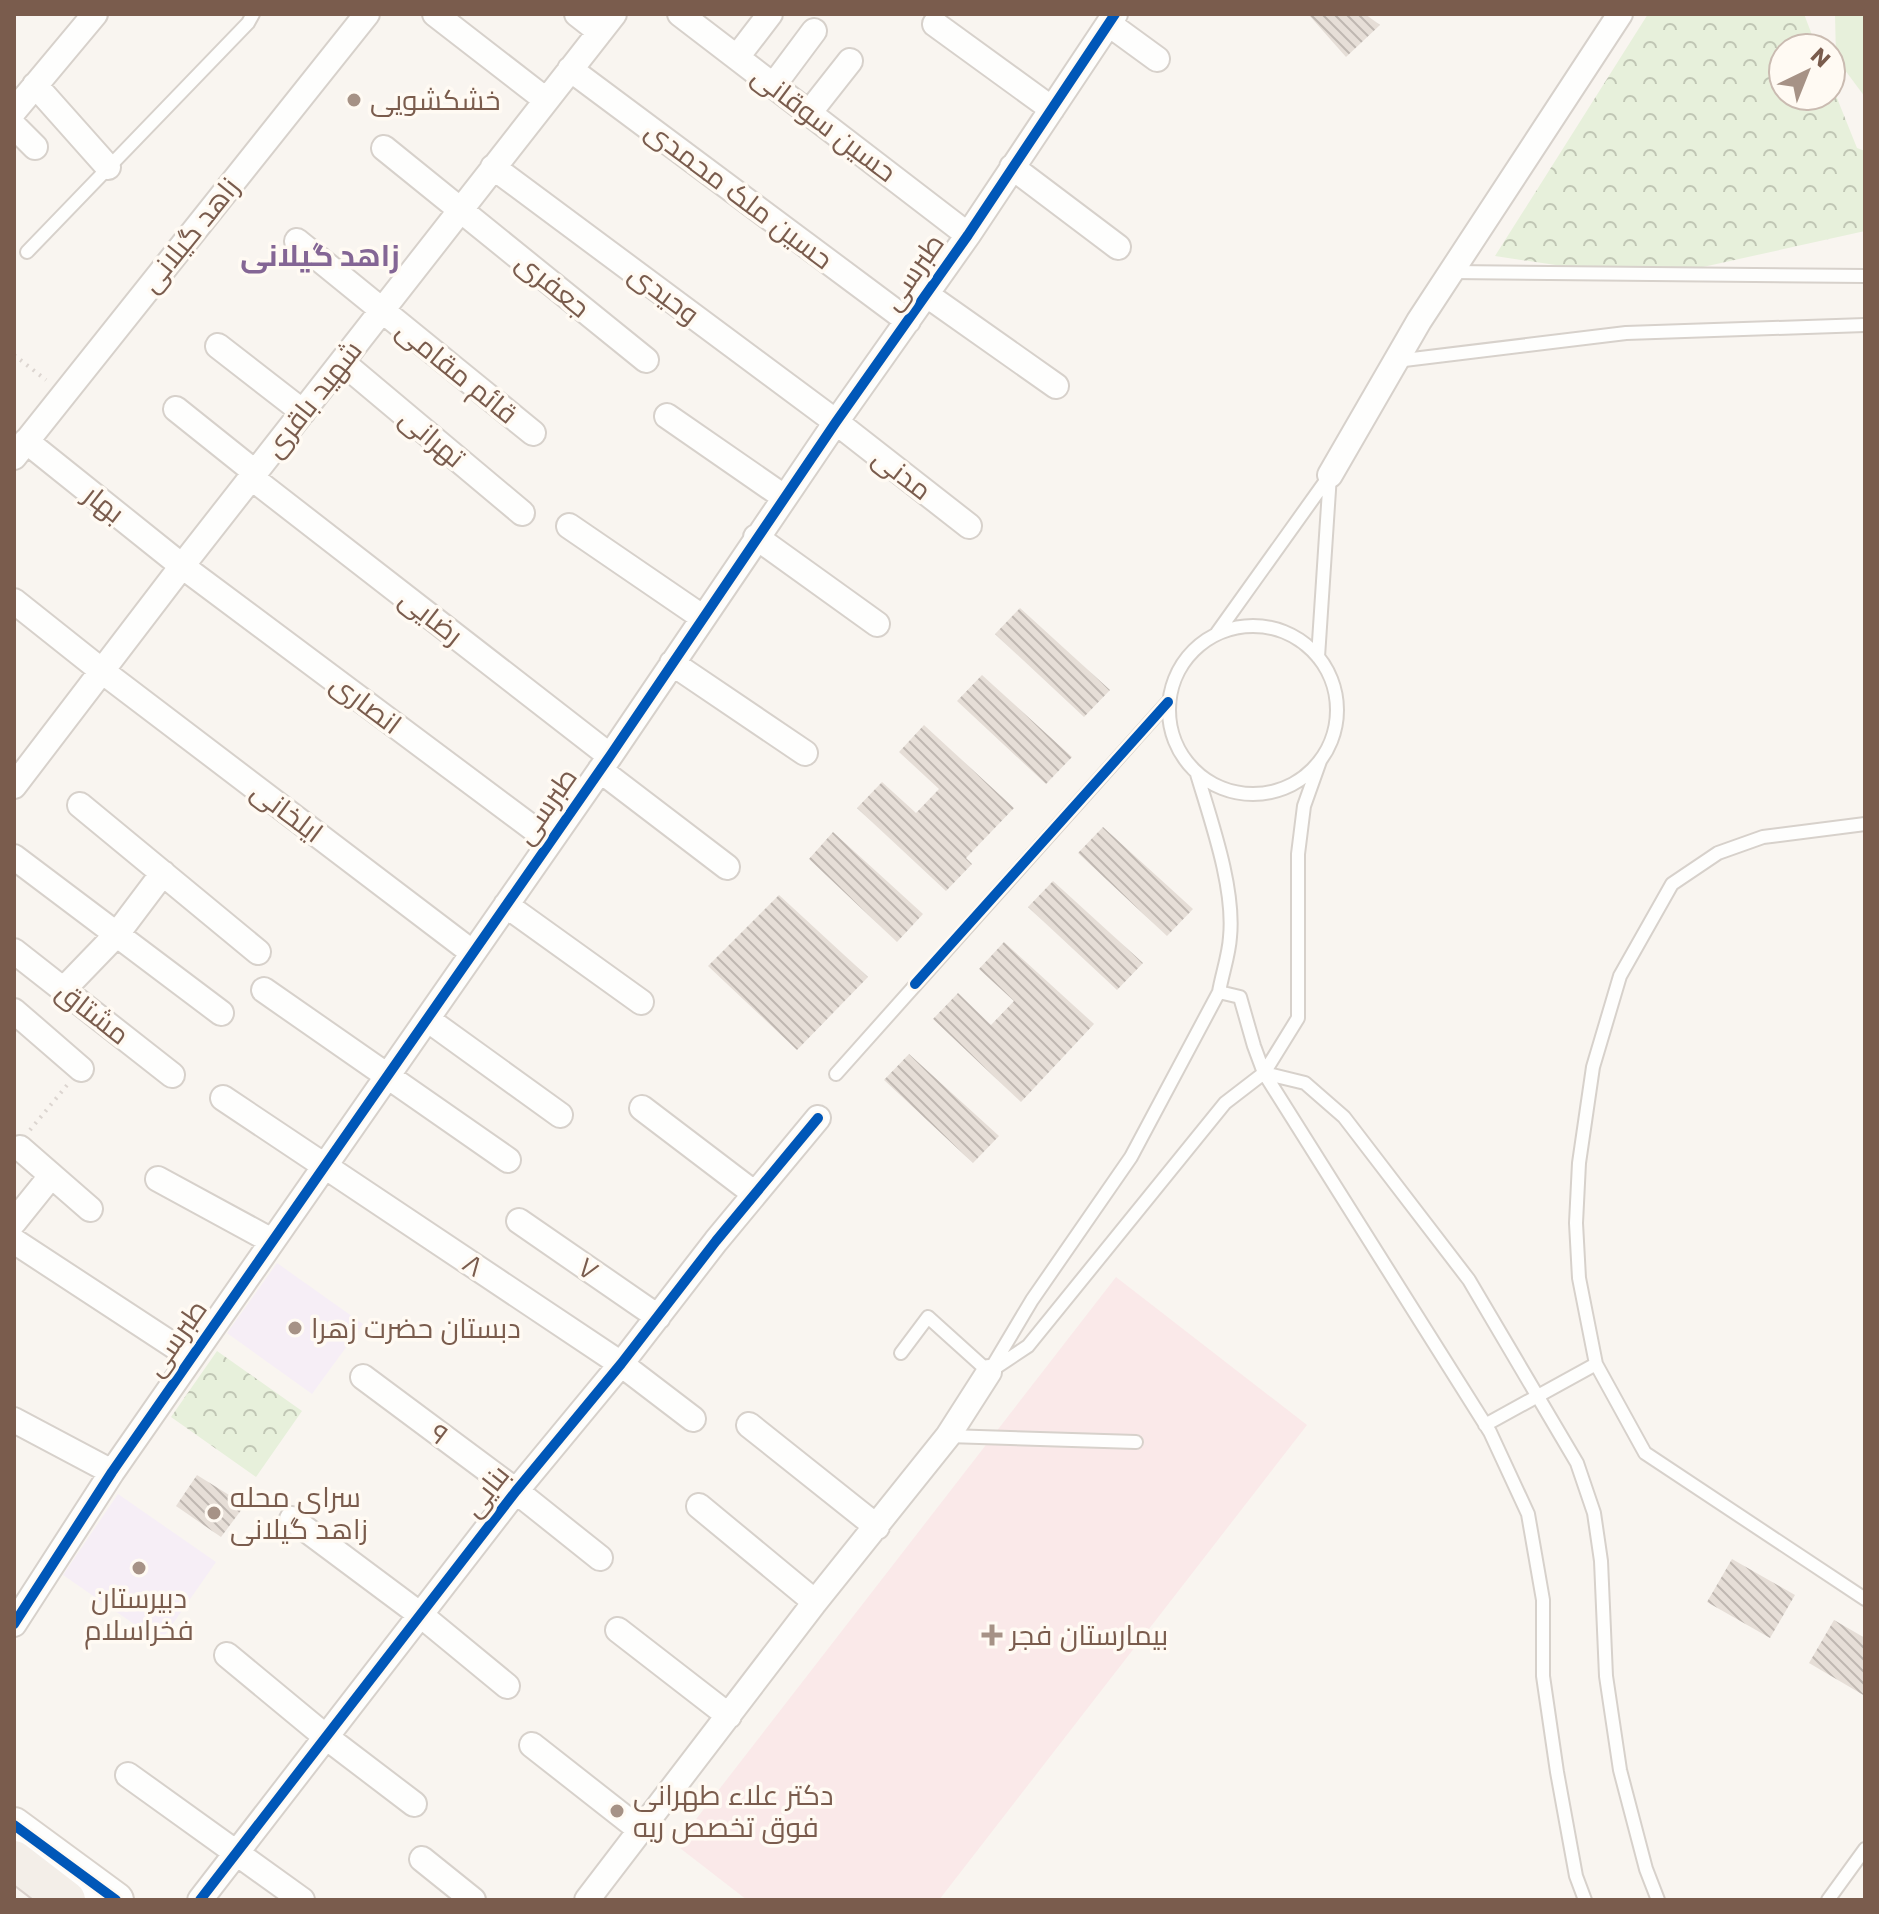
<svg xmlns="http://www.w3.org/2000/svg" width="1879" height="1914" font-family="Poppins,Cairo,sans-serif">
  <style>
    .education { fill: #f6eef6 }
    .medical { fill: #fae9e9 }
    .forest { fill: url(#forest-crowns) }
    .pitch { fill: #e7f0db }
    .building { fill: url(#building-back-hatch) }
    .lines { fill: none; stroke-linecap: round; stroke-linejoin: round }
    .lane-casing { stroke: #d7d1cb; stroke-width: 16 }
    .street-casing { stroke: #d7d1cb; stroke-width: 28 }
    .secondary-casing { stroke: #d9d2cb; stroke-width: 38 }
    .primary-casing { stroke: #dad1cc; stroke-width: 42 }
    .path { stroke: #dcd5d0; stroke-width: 4; stroke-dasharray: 2 6; stroke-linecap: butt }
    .lane { stroke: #fefefd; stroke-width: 12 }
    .street { stroke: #fefefd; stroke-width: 24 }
    .secondary { stroke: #fefefd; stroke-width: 34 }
    .primary { stroke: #f3eee8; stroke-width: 38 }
    .cycleway-casing { stroke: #fffaf3; stroke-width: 15 }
    .cycleway { stroke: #0057b8; stroke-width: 10 }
    .poi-dot { fill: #a69286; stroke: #fffaf3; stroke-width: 3 }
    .labels { text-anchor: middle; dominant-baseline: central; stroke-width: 7; stroke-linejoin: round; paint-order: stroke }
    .poi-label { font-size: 28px; fill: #7a5c4d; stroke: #fffaf3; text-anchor: start }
    .street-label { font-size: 28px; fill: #7a5c4d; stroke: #fffaf3 }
    .neighbourhood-label { font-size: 30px; font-weight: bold; fill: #846695; stroke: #fffaf3 }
  </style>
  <defs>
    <pattern id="forest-crowns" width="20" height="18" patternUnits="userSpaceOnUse" patternTransform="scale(2)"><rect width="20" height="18" fill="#e7f0db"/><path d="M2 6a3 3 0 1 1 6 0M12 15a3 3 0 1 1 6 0" fill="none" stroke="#c0c6b4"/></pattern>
    <pattern id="building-back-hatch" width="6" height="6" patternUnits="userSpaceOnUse" patternTransform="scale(2)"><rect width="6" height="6" fill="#e6ded7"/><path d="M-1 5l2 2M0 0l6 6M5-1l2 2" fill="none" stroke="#bfb7b1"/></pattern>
  </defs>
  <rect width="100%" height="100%" fill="#f9f5f0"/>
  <path class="education" d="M277,1263L363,1324L312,1394L227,1333Z
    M118,1494L216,1562L160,1642L63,1575Z"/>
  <path class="medical" d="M1116,1277L1307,1425L939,1900H747L676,1845Z"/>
  <path class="forest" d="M1648,14H1804L1817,48H1783V96H1831V83L1857,148L1865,151V231L1649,279L1495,256Z
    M217,1351L302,1411L256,1477L171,1417Z"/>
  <path class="pitch" d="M1835,14H1865V97L1836,58Z"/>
  <path class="building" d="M1308,14H1365L1380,25L1346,57Z
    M1020,608L1110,690L1084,717L995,634Z
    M982,675L1072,757L1046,784L957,701Z
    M924,725L1014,808L966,858L972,864L946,891L857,808L882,782L916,813L939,789L899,752Z
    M1103,827L1193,909L1167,936L1078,853Z
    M833,832L923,914L897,942L809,859Z
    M1053,881L1143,963L1117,990L1028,907Z
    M779,895L868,977L797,1050L708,966Z
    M1004,942L1094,1024L1021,1102L933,1019L958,993L991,1025L1014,1001L979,969Z
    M909,1054L999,1136L973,1163L884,1080Z
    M197,1475L245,1505L221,1537L176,1506Z
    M1732,1559L1795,1595L1770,1638L1707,1602Z
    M1834,1620L1865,1638V1696L1809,1663Z"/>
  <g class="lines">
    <defs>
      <path id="lane" d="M27,252L248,23L253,14
        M1452,272L1865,276
        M1396,361L1626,333L1865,325
        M1169 710a84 84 0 1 1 168 0a84 84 0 1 1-168 0Z
        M1217,633L1330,475L1318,657
        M1320,761L1304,806L1298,854V1018L1264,1073L1305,1083L1344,1117L1469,1280L1577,1463L1594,1513L1601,1561L1606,1676L1620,1770L1646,1869L1658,1900
        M1197,774C1211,821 1235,888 1230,937C1229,955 1222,974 1219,992L1240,997L1254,1046L1264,1073L1490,1432L1528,1514L1543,1600V1676L1557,1772L1576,1876L1585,1900
        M1865,824L1763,837L1718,853L1672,884L1620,976L1593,1067L1579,1163L1576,1223L1579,1278L1596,1364L1645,1453L1865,1599
        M1219,992L1131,1157L1032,1300L989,1372L1028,1346L1225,1103L1264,1073
        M836,1074L1168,702
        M901,1353L928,1317L989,1372
        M1485,1425L1596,1364
        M948,1436L1136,1442
        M1828,1900L1865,1849"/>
      <path id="street" d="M435,14L546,100
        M577,14L600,32
        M680,14L968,235
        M935,24L1052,109
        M1109,24L1157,59
        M737,57L770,14
        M570,69L908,321
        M35,85L108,167
        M773,86L814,31
        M14,111L95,14
        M809,113L850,61
        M14,126L35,147
        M384,148L646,360
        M493,167L836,422L969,526
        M1012,167L1118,247
        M297,241L533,433
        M927,295L1056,386
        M218,346L303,412
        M342,362L522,513
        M176,409L256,473
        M667,416L784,497
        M26,441L182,566L550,841
        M14,457L367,14
        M1330,475L1419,321L1620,14
        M252,478L610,756
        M569,526L702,617
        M756,537L877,624
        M14,601L102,671L473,953
        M672,663L805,753
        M600,770L727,867
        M14,786L182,566L614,14
        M80,805L258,952
        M14,857L221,1013
        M506,905L641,1002
        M14,951L172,1075
        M63,990L117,934L163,873
        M264,990L508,1160
        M14,1011L81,1069
        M427,1019L560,1115
        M223,1098L621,1364L693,1419
        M642,1108L755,1194
        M20,1148L90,1209
        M158,1179L272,1241
        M519,1221L658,1317
        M14,1222L51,1176
        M14,1241L191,1357
        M363,1377L516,1491L600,1558
        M14,1420L112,1472
        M749,1425L877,1527
        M699,1506L815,1602
        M292,1519L422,1616L507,1686
        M14,1624L112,1472L610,756L836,422L968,235L1115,14
        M618,1630L729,1716
        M227,1655L326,1737L414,1804
        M532,1745L639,1829
        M128,1775L302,1900
        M422,1859L473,1900
        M200,1900L516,1491L621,1364L716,1241L818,1118
        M587,1900L815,1602L948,1436L989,1372"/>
      <path id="secondary" d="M14,1825L116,1900"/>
      <path id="primary" d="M14,1860L66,1900"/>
    </defs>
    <use href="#lane" class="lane-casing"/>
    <use href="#street" class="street-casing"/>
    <use href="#secondary" class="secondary-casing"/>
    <use href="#primary" class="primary-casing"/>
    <path class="path" d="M14,355L46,380
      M30,1130L68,1084"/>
    <use href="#lane" class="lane"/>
    <use href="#street" class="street"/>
    <use href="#secondary" class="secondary"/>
    <use href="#primary" class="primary"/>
    <defs>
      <path id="cycleway" d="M915,984L1168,702
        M14,1624L112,1472L610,756L836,422L968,235L1115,14
        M14,1825L116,1900
        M200,1900L516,1491L621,1364L716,1241L818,1118"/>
    </defs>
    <use href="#cycleway" class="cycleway-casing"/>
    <use href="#cycleway" class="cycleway"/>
  </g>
  <g class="poi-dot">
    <circle cx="354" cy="100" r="8"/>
    <circle cx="295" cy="1328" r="8"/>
    <circle cx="214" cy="1513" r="8"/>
    <circle cx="139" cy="1568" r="8"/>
    <path d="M988 1623h8v8h8v8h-8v8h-8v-8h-8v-8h8z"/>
    <circle cx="617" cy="1811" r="8"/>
  </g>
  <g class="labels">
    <g class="poi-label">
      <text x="370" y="100">خشکشویی</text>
      <text x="311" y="1328">دبستان حضرت زهرا</text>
      <text x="230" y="1497">سرای محله<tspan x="230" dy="32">زاهد گیلانی</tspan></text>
      <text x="139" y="1598" text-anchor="middle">دبیرستان<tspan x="139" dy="32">فخراسلام</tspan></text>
      <text x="1010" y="1635">بیمارستان فجر</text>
      <text x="633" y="1795">دکتر علاء طهرانی<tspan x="633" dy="32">فوق تخصص ریه</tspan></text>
    </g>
    <g class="street-label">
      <text transform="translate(824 124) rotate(37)">حسین سوقانی</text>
      <text transform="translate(739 195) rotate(37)">حسین ملک محمدی</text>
      <text transform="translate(190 235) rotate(-51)">زاهد گیلانی</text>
      <text transform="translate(913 272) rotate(-55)">طبرسی</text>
      <text transform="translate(553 285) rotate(39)">جعفری</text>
      <text transform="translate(664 294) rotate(37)">وحیدی</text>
      <text transform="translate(457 372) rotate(39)">قائم مقامی</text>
      <text transform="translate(313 399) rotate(-52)">شهید باقری</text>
      <text transform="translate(432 438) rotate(40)">تهرانی</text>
      <text transform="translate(902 474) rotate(38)">مدنی</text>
      <text transform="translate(104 504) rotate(38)">بهار</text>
      <text transform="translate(431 617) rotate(38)">رضایی</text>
      <text transform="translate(366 704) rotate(37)">انصاری</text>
      <text transform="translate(546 806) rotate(-55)">طبرسی</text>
      <text transform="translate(287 812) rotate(37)">ایلخانی</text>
      <text transform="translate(93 1013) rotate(38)">مشتاق</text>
      <text transform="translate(473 1265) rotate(34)">۸</text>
      <text transform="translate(588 1269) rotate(35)">۷</text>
      <text transform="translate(176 1338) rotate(-55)">طبرسی</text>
      <text transform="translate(439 1434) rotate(37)">۹</text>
      <text transform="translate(486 1491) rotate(-52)">بنایی</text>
    </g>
    <g class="neighbourhood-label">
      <text x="320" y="255">زاهد گیلانی</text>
    </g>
  </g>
  <rect width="1879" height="1914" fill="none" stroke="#7a5c4d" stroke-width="32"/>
  <g transform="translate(1807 72) rotate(43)"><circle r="38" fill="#fffaf3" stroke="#cabbb1" stroke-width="2"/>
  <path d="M0-6L14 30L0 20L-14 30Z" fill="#a69286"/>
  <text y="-12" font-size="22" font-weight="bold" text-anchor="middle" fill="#7a5c4d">N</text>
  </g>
</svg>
